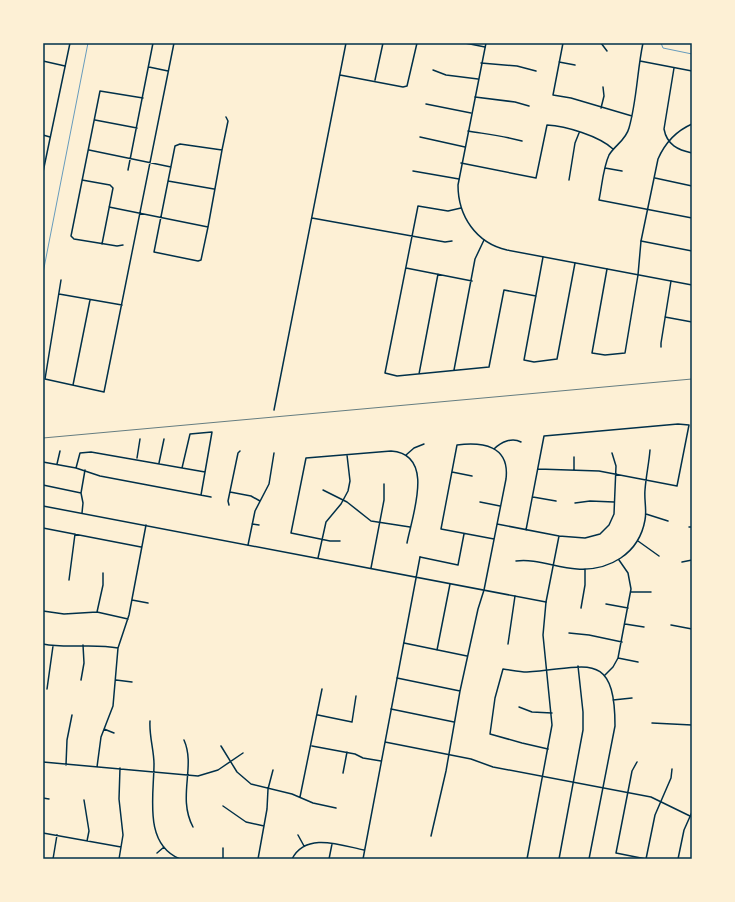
<svg xmlns="http://www.w3.org/2000/svg" width="735" height="902" font-family="Rubik,sans-serif">
  <style>
    .lines { fill: none; stroke-linecap: round; stroke-linejoin: round }
    .stream { stroke: #669bbc; stroke-width: 1 }
    .minor { stroke: #003049; stroke-width: 1.5 }
    .tertiary { stroke: #003049; stroke-width: 1.5 }
    .rail { stroke: #657d81; stroke-width: 1 }
    .neatline { fill: none; stroke: #003049; stroke-width: 1.5 }
  </style>
  <rect width="100%" height="100%" fill="#fdf0d5"/>
  <g class="lines">
    <path class="stream" d="M661,43L663,48L692,54
      M43,273L88,43"/>
    <path class="minor" d="M465,43L485,47
      M563,43L553,95L571,98L632,116
      M601,43L607,51
      M643,43C637,71 637,100 629,128C626,140 615,145 609,155C603,168 602,186 599,200L692,218
      M43,61L65,66
      M640,61L692,71
      M559,62L575,65
      M481,63L517,66L536,71
      M149,67L168,71
      M674,68L664,129C667,145 678,150 692,153
      M433,70L446,75L478,79
      M340,75L403,87L407,86L417,43
      M375,80L383,43
      M475,97L515,102L529,106
      M426,104L471,113
      M601,108L604,96L603,87
      M95,120L137,128
      M468,131C486,134 504,136 522,141
      M43,135L50,137
      M420,137L465,147
      M89,150L171,167
      M222,150L228,121L226,117
      M461,163L536,178L547,125C566,126 599,136 613,149
      M605,168L622,171
      M128,170L153,43
      M413,171L459,179
      M655,178L692,186
      M82,180L110,185L113,188L102,244
      M569,180L575,143L579,133
      M168,181L214,189
      M109,207L208,227L201,260L198,261L154,252L175,146L180,144L222,150L208,227
      M461,208L448,211L418,206L385,373L397,376L489,367L504,290L536,296
      M312,218L445,242L452,241
      M641,241L692,251
      M123,245L117,246L74,239L71,236L100,91L143,98
      M543,257L524,360L534,362L557,359L575,263
      M406,268L472,281
      M607,269L592,353L605,355L625,353L638,275
      M61,280L45,379L104,392L174,43
      M59,294L122,305
      M665,317L692,322
      M661,347V343L671,281
      M454,370L475,259L484,240
      M419,374L438,274
      M73,385L90,300
      M274,410L346,43
      M494,449C501,442 512,437 521,442
      M406,455L414,448L424,444
      M137,458L140,439
      M43,462L76,468L100,476L211,497
      M159,463L164,439
      M57,464L60,451
      M76,468L80,453L91,452L205,472
      M182,468L190,434L212,432L201,495
      M574,470V457
      M452,472L472,476
      M43,485L81,493
      M323,490L347,502L371,521L410,527
      M230,492L251,496L260,501
      M692,492V494
      M533,497L556,501
      M480,502L500,506
      M575,503L590,501L614,502
      M229,505L228,501L238,453L240,451
      M82,513L83,503L81,493L85,470
      M646,514L668,521
      M252,524L259,525
      M497,524L559,536L585,538L600,534L609,525L614,514L616,466L612,453
      M689,527H692
      M43,528L141,547
      M526,530L544,436L678,424L689,425L677,486L599,471L538,469
      M340,541H330L291,533L306,458L391,451C436,454 412,516 407,543
      M638,541L659,556
      M248,545L255,511L269,484L274,453
      M420,557L458,565L464,534
      M318,558L326,522L341,504L348,491L350,481L347,455
      M516,561C535,558 557,568 577,569C609,571 639,554 645,520C647,510 644,500 645,490C646,476 649,463 650,450
      M682,562L692,560
      M371,568L384,500V484
      M69,580L75,534
      M631,592H651
      M132,600L148,603
      M546,602L559,536
      M606,604L628,608
      M581,608L585,585V569
      M43,611L64,614L97,612L128,619
      M97,612L103,585V573
      M625,624L644,627
      M671,625L692,629
      M569,633L589,635L622,642
      M404,643L467,656
      M43,644C68,649 93,643 118,648
      M508,644L515,596
      M437,650L450,584
      M618,658L638,662
      M605,675L613,667L618,658L631,589L628,573L619,560
      M397,678L460,691
      M81,680L84,663L83,645
      M116,680L132,682
      M47,689L53,646
      M613,700L632,698
      M519,707L532,712L552,713
      M391,709L454,722
      M318,715L352,722L356,696
      M692,717V723
      M150,721C149,736 154,750 154,764C154,795 143,844 180,859
      M652,723L692,725
      M104,729L114,733
      M692,729V728
      M184,740C196,767 177,797 193,827
      M221,746L237,772L251,784L292,794L313,803L336,808
      M312,746L355,754L363,758L381,761
      M548,749L522,743L490,734L495,698L503,669C511,670 519,672 527,672C584,669 615,647 615,726L589,859
      M43,762L198,776L218,770L243,753
      M637,762L632,771L616,853L646,859L655,815L671,778L672,769
      M66,765L67,740L72,715
      M97,767L101,737L113,706L118,648L129,615L146,525
      M343,773L347,752
      M300,797L322,689
      M43,798L49,799
      M84,800L89,831L87,841
      M223,806L246,822L264,826
      M43,833L121,847
      M298,835L304,846
      M431,836L446,771L460,691L478,609L484,590L506,479C510,445 482,442 457,445L441,529L494,539
      M223,848V859
      M157,853L164,847
      M53,859L57,835
      M119,859L123,835L119,799L120,768
      M258,859L267,809L268,789L273,770
      M292,859C306,832 340,845 364,850
      M329,859L332,844
      M559,859L583,730V712L578,666
      M678,859L684,830L692,812"/>
    <path class="tertiary" d="M486,43L458,185C458,216 476,243 507,250L692,285
      M43,172L70,43
      M638,275L641,241L658,159C665,143 676,131 692,124
      M43,506L546,602L543,635L552,725L527,859
      M385,742L471,759L493,767L651,797L692,817
      M363,859L420,557"/>
    <path class="rail" d="M43,438L692,379"/>
  </g>
  <rect width="735" height="902" fill="none" stroke="#fdf0d5" stroke-width="88"/>
  <rect x="44" y="44" width="647" height="814" class="neatline"/>
</svg>
